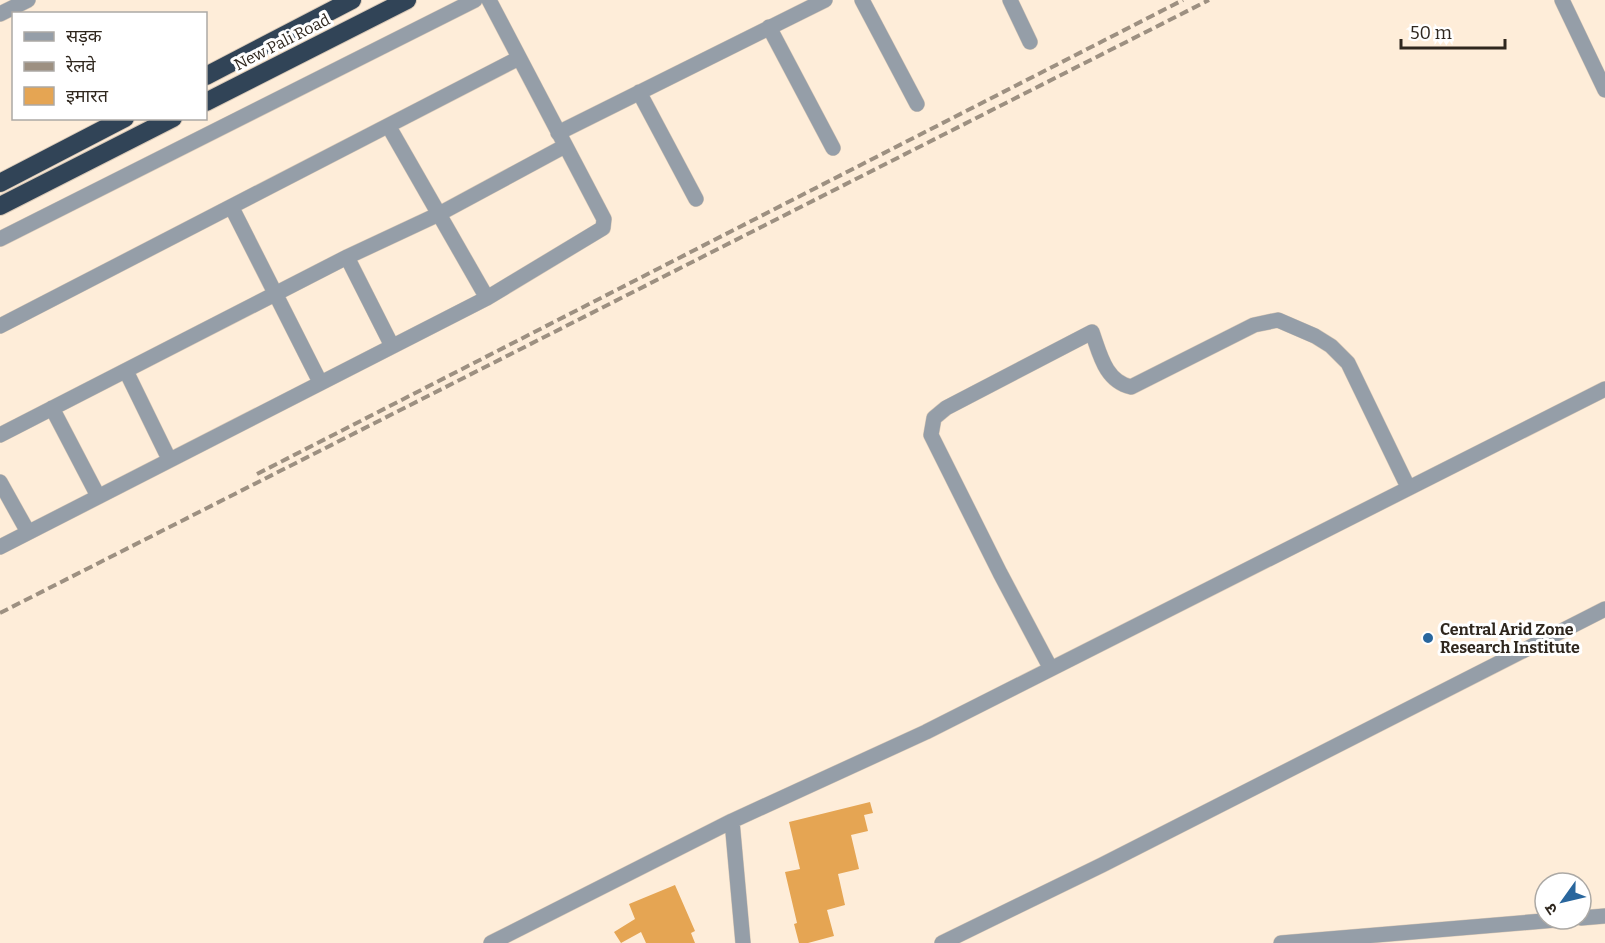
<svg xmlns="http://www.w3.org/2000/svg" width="1605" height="943" font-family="Bitter,'Noto Sans Devanagari',serif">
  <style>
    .building { fill: #e5a553 }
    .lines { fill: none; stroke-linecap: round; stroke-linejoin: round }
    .minor-casing { stroke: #d9c9b7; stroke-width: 16 }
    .highway-casing { stroke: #d9c9b7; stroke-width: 20 }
    .minor { stroke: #959ea8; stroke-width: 15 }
    .highway { stroke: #314457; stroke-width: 18 }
    .rail { stroke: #9d9081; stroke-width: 4; stroke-dasharray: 9 4.5; stroke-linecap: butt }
    .poi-dot { fill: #29669d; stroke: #fff; stroke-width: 2 }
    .labels { text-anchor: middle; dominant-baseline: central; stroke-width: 6; stroke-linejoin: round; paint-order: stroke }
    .street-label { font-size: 16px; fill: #2f271e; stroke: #fff }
    .poi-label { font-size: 16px; font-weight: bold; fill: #2f271e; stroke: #fff; text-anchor: start }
  </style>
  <rect width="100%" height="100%" fill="#feedd9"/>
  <path class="building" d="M870,802L873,813L864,815L868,831L851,835L859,869L838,874L845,905L827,910L834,936L808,943H799L794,924L797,923L785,872L800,869L789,822Z
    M675,885L695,931L691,933L695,943H646L641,932L621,943L614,932L635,919L629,904Z"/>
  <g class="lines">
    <defs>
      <path id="minor" d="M862,0L917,104
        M1010,0L1030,42
        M1562,0L1605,90
        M0,14L28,0
        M769,27L833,148
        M639,92L696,199
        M389,127L487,298
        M558,133L825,0
        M232,208L320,382
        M0,239L475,0
        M347,257L392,346
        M0,326L519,58
        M126,371L169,459
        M52,408L98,496
        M0,435L347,257L439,214L565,146
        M0,482L28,532
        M0,547L487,298L603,228L604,219L489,0
        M1051,669L1000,573L931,435L934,418L946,408L1092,332C1100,354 1105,381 1131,387L1254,325L1278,320L1315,336L1331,346L1348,363L1408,487
        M732,821L743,943
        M1581,918L1605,916
        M491,943L732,821L926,732L1605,389
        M942,943L1102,865L1605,609
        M1281,943L1567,919"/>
      <path id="highway" d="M206,76L352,0
        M206,102L407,0
        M0,183L125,118
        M0,206L173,118"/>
    </defs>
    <use href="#minor" class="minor-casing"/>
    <use href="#highway" class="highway-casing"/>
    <use href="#minor" class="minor"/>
    <use href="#highway" class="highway"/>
    <path class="rail" d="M257,474L1183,0
      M0,613L1209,0"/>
  </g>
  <circle class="poi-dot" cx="1428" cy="638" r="6"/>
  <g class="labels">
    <g class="street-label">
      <text transform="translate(282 42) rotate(-27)">New Pali Road</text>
    </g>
    <g class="poi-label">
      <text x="1440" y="629">Central Arid Zone<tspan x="1440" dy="18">Research Institute</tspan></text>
    </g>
  </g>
  <rect x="12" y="12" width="195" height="108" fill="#ffffff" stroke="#aca9a5" stroke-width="1.5"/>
  <rect x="24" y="32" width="30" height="9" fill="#959ea8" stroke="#aca9a5" stroke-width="1.5"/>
  <text x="66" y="42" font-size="18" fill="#2f271e">सड़क</text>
  <rect x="24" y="62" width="30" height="9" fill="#9d9081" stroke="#aca9a5" stroke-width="1.5"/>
  <text x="66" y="72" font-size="18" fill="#2f271e">रेलवे</text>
  <rect x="24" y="87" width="30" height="18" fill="#e5a553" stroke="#aca9a5" stroke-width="1.5"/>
  <text x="66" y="102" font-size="18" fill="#2f271e">इमारत</text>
  <g transform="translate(1563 901) rotate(236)"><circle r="28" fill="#ffffff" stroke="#aca9a5" stroke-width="1.5"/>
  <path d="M0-4.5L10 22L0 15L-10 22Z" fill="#29669d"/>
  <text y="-9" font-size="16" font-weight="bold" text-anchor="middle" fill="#2f271e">उ</text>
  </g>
  <path d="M1401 39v9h104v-9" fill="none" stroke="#2f271e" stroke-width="3"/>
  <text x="1410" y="39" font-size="18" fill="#2f271e" stroke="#ffffff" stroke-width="4.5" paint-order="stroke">50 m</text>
</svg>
